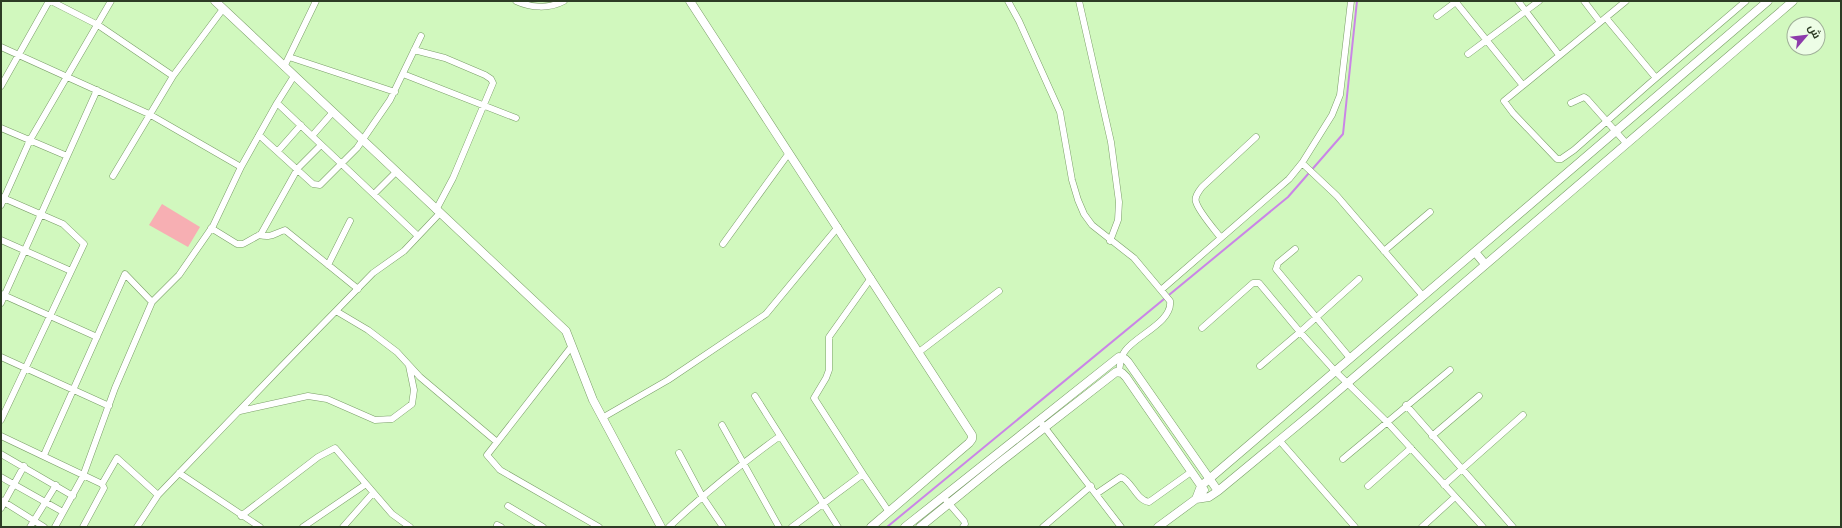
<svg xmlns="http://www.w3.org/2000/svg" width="1842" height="528" font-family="'IBM Plex Sans',Cairo,sans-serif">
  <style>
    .green { fill: #f7afb3 }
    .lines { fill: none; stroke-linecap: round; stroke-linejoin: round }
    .stream { stroke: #ca85e7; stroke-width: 2 }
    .street-casing { stroke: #7a9e68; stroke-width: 7 }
    .secondary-casing { stroke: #7a9e68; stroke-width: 9 }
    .street { stroke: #fff; stroke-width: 6 }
    .secondary { stroke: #fff; stroke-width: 8 }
  </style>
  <rect width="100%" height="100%" fill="#d1f8be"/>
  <path class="green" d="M162,204L200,227L188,247L149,225Z"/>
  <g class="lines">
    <path class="stream" d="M887,527L1288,197L1343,134L1357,1"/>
    <defs>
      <path id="street" d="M51,1L98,25L173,76
        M516,1C531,8 549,9 564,1
        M1008,1L1019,21L1060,112L1072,180L1078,200L1084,214L1092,225L1134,258L1170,301C1173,322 1135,336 1125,351C1120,357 1120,365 1119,372
        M1079,1L1111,142L1119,202L1118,220L1110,241
        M1455,1L1521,83
        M1518,1L1559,55
        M1584,1L1600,22
        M1626,1L1504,101L1513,113L1557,159H1561L1574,150L1649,84L1746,1
        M1437,16L1457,1
        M1606,18L1656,78
        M1,47L149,114L241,167
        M414,50L445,58L485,75L491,79L493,83L453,178L436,210
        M1468,54L1539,1
        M289,57L395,92
        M284,67L316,1
        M403,74L516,118
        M1,86L49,1
        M277,103L418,236
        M1571,103L1584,97L1587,99L1626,143
        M1,128L67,156
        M259,135L313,184L320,185L357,148L390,100L421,36
        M312,136L333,112
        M278,151L301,125
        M1302,163L1337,196L1423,296
        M113,176L173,76L223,9
        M374,194L396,172
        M1,197L63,224L84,244L1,420
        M1,205L30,140L111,1
        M211,228L237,244H243L261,234L298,168L321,145
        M259,235C272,238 273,234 285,230L358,289
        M1221,238C1214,229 1199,212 1196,202C1194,197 1199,191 1202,187L1256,137
        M1,240L71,271
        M723,244L789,153
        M1295,249L1278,263L1276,269L1350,358
        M1384,251L1430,212
        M328,265L350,221
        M1359,279L1300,332L1335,371L1387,422L1483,527
        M1161,290L1289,179L1302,163L1332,115L1340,95L1351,1
        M1,294L97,337
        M1,303L97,90
        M336,311L368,330L397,352L420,377L497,442
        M1202,328L1253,283H1259L1300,332L1260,366
        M572,346L487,455L500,470L599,527
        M919,352L999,291
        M1,357L109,406
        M755,396L838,527
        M1406,405L1513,527
        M240,411L308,396L327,399L375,420L392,419L412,404L414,390L409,366
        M602,418L668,380L766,314L838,227
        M1039,420L1121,527
        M722,425L779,527
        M1,436L102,484
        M1432,436L1479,396
        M1279,440L1355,527
        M679,453L702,496L723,527
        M1,454L73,496
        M44,455L125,274L152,302
        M1343,459L1450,370
        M179,473L260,527
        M863,474L814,398L826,378L829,370V337L871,278
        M1,477L63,512
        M1444,485L1523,415
        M1368,486L1411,448
        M1096,494L1121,477C1132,481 1136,500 1149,502L1191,472
        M1,500L44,527
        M946,500L964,521L965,524L963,527
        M508,506L543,527
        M1,508L24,466
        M241,516L318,457L335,448L392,514L410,527
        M497,525L501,527
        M30,527L56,485
        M55,527L83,476L115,388L152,302L179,275L213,226L241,167L277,103L294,76
        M83,527L104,488L102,484L117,458L158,495
        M137,527L158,495L282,366L373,273L404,251L440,213
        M303,527L366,484
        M343,527L373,493
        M669,527C704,494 741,464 780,436
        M792,527L863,474L889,512
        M1043,527L1091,486
        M1422,527L1455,497"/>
      <path id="secondary" d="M215,1L566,331L593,400L661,527
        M690,1L972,435V439L969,443L871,527
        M1475,252L1485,264
        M1196,499L1201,486L1768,1
        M905,527L1119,357L1125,359L1128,362L1218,491
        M920,527L999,463L1116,372L1122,373L1126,377L1204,490
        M1158,527L1196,499L1209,497L1218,491L1316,410L1793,1"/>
    </defs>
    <use href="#street" class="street-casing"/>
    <use href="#secondary" class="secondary-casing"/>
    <use href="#street" class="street"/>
    <use href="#secondary" class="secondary"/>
  </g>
  <rect width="1842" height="528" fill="none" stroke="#2d3c25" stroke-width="4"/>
  <g transform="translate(1806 36) rotate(62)"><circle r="19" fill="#edfde6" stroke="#a0b099"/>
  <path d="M0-3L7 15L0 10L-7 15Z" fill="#8d3bab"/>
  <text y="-6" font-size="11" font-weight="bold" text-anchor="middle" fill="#2d3c25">ش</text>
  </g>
</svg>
